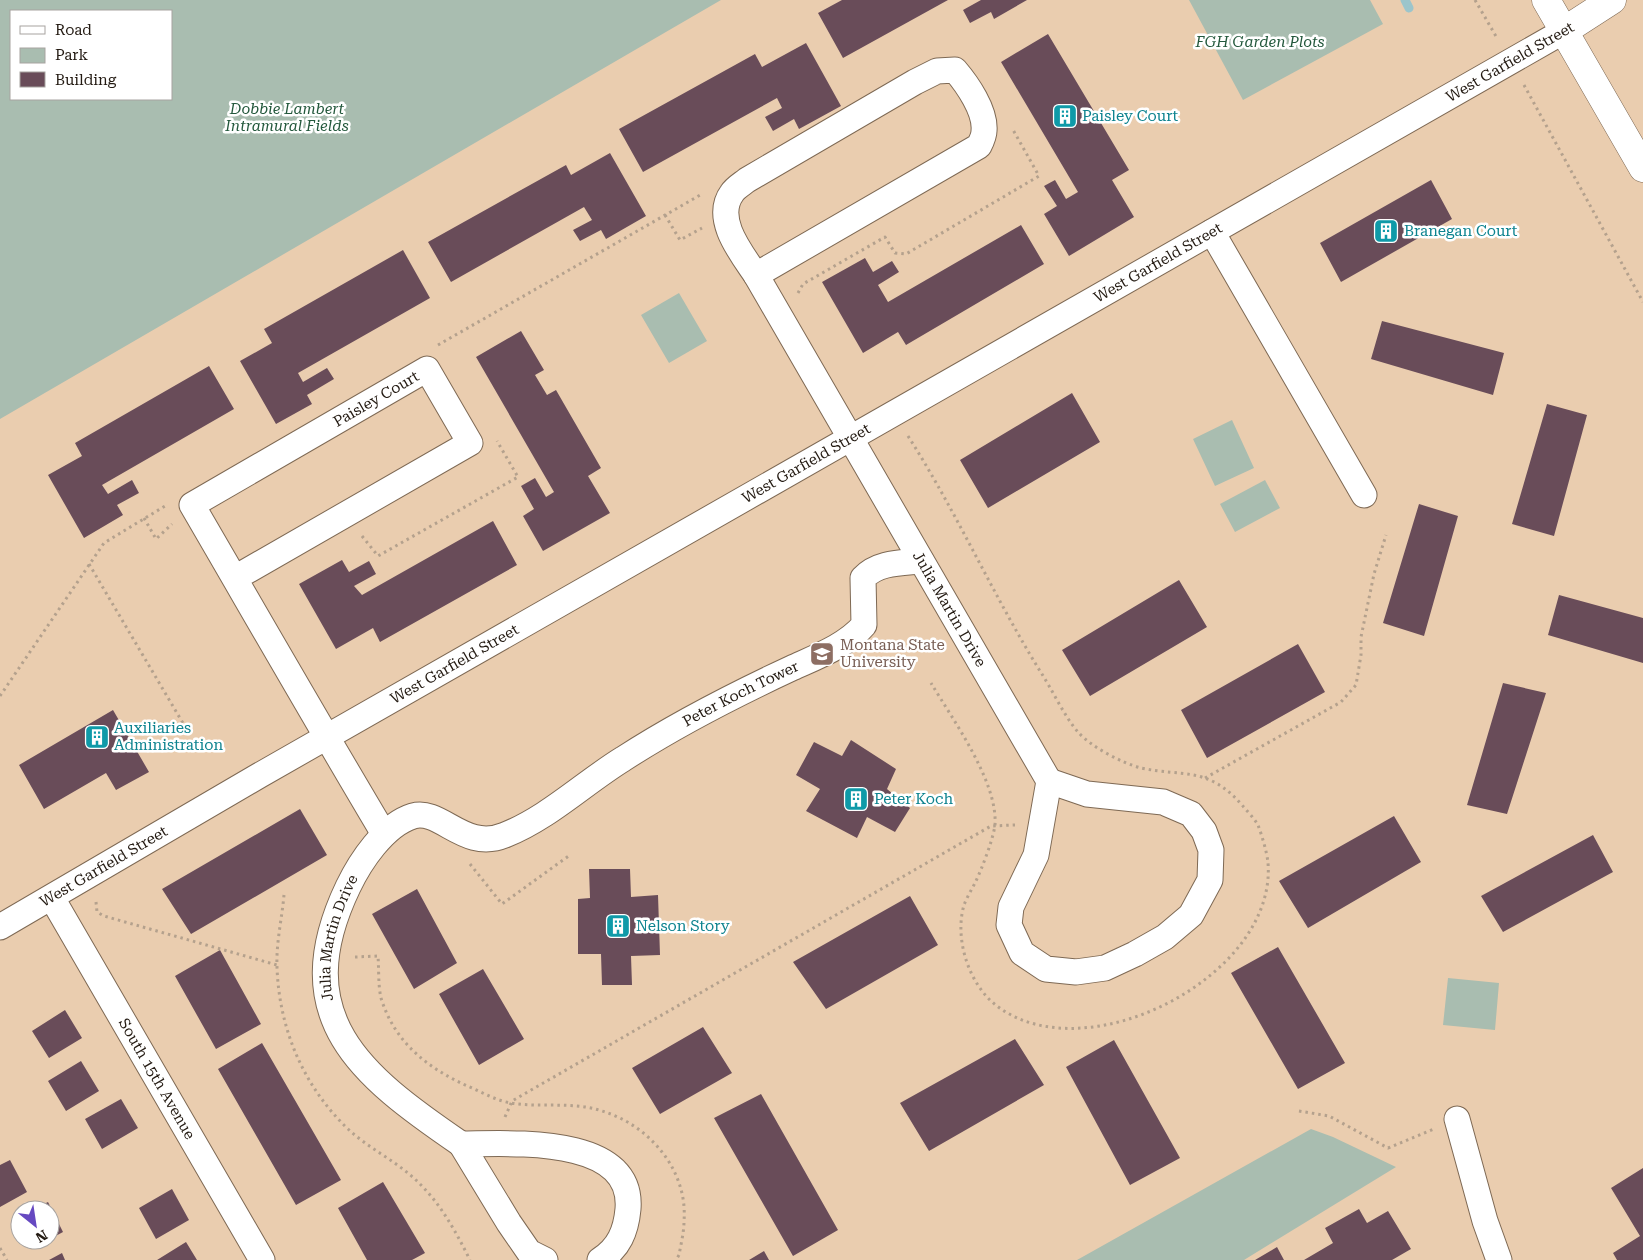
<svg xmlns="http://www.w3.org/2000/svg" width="1643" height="1260" font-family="'Roboto Serif',serif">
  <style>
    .built { fill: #eacdaf; fill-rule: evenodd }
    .green { fill: #a9bdb0; fill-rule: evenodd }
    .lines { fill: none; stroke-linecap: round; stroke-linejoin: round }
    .stream { stroke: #9cc5cb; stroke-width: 9 }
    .building { fill: #694c59 }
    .street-casing { stroke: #7e6954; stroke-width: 27 }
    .secondary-casing { stroke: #7e6954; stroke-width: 29 }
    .path { stroke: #b4a18d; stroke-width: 3; stroke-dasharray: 2.5 4; stroke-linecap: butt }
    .street { stroke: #fff; stroke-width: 25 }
    .secondary { stroke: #fff; stroke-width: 28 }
    .labels { text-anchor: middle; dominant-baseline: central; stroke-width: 5; stroke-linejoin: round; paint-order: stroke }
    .park-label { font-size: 15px; font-style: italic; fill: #23583c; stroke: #fff }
    .street-label { font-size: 15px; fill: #231a12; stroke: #fff }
    .culture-label { font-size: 15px; fill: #0d838f; stroke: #fff; text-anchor: start }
    .education-label { font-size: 15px; fill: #785e54; stroke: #fff; text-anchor: start }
  </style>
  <rect width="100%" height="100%" fill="#f2dbc2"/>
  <path class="built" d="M0,0H1643V1260H0ZM11,11H171V99H11ZM20,1210H50V1240H20Z"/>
  <path class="green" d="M0,0H721L0,419ZM11,11H171V99H11Z
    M1189,0H1370L1383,24L1243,100Z
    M679,293L707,341L669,363L641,315Z
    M1232,420L1254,468L1215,486L1193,439Z
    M1265,480L1280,508L1235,532L1220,504Z
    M1448,978L1499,983L1495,1030L1443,1025Z
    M1311,1129L1333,1137L1396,1167L1244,1260H1077Z"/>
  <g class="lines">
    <path class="stream" d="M1405,0L1409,8"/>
  </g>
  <path class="building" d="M842,0H948L843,58L818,13Z
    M981,0H1027L994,19L991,12L970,23L963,10Z
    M1048,34L1129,170L1112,180L1134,217L1069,256L1044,214L1057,206L1044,186L1055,180L1066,199L1078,192L1001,62Z
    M806,43L841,106L799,129L794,119L773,131L765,117L782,108L777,98L643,172L619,129L755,54L762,67Z
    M610,153L646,216L606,239L601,230L580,241L573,230L592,220L584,207L451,282L428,242L566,165L571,175Z
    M1431,180L1452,219L1341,282L1320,243Z
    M1021,225L1044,264L906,345L898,332L863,353L822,282L865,258L873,272L892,261L899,272L878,285L888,302Z
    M403,250L430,298L298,373L303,382L327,368L334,379L307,395L312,404L276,424L240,361L272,343L264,329Z
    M1382,321L1504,353L1493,395L1371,359Z
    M521,331L544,370L535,375L547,395L556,390L601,468L588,476L610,513L543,551L523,516L534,509L521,486L535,478L546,497L554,492L476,357Z
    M209,366L234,409L102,485L108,494L132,480L139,493L117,505L123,515L84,538L48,475L82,456L75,443Z
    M1072,393L1100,442L988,508L960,460Z
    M1547,404L1587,415L1554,536L1512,524Z
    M1419,504L1458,516L1424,636L1383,623Z
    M493,521L517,565L380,642L373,628L336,649L299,584L342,560L349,572L369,561L376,574L354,586L362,595Z
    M1179,580L1207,627L1090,696L1062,650Z
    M1559,595L1643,618V663L1548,635Z
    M1298,644L1325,692L1207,758L1181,710Z
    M1503,683L1546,693L1507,814L1467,805Z
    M113,710L149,772L116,790L106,773L44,809L19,765Z
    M851,740L896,769L887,789L910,808L895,832L867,817L857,838L806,811L820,789L796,775L814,742L842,756Z
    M300,809L327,855L191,934L162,889Z
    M1394,816L1421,862L1308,928L1279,881Z
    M1593,835L1613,872L1503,932L1481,896Z
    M589,869H630L631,897L658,895L660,955L631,956L632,985H602L601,954H578V899L590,898Z
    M417,889L457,963L414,989L372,914Z
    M910,896L938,945L826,1009L793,962Z
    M1278,947L1345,1063L1298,1089L1231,973Z
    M220,950L261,1024L216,1049L175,976Z
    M483,969L524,1039L479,1065L439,994Z
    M65,1010L82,1038L49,1058L32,1031Z
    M703,1027L732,1073L660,1114L632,1068Z
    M1015,1039L1044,1085L929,1151L900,1103Z
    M1114,1040L1180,1158L1130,1185L1066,1067Z
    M262,1043L341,1180L296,1205L218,1069Z
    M81,1061L99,1091L66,1111L48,1081Z
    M761,1094L838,1230L793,1256L714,1118Z
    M121,1099L138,1128L102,1149L85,1119Z
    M10,1160L27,1192L0,1207V1165Z
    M1643,1168V1260H1617L1613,1253L1640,1236L1611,1188Z
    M383,1182L425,1253L412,1260H367L338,1208Z
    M172,1189L189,1220L156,1239L139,1208Z
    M48,1202L63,1232L50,1239V1210H32Z
    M1359,1209L1367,1223L1388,1211L1411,1249L1392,1260H1304L1333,1243L1325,1228Z
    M25,1240H48L30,1249Z
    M186,1242L197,1260H157Z
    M1277,1247L1284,1260H1255Z
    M764,1251L769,1260H749Z
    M62,1253L65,1260H49Z"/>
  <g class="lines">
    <defs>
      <g id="street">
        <path d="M955,70C967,84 986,111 984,131C984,136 981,142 979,146L756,275C742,254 713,219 732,193C735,188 742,184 747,180L915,82L937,71Z"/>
        <path d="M1212,232L1364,495"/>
        <path id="s1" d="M756,275L1049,781"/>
        <path d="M235,578L470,443L427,369L192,505C256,615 319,725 384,834"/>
        <path d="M1049,781L1087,794L1163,802L1191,814L1204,831L1211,850L1210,880L1191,915L1165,937L1135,954L1105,968L1076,972L1046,969L1022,953L1009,925L1011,907L1036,855Z"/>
        <path id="s2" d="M52,898L262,1260"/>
        <path id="s3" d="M0,927L260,775L1564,31"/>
        <path d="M1457,1119L1485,1221L1499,1260"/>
        <path id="s4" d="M461,1144C360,1075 286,1017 348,887C360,862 384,825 413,816C441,808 464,852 505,835C548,818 584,783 623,759C677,724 734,695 792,668C816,657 846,646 864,625L863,578C878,562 901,563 921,561"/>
        <path d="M545,1260L529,1252L509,1223L461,1144C509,1144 634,1134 628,1209C626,1231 619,1248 600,1260"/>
      </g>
      <path id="secondary" d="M1546,0L1643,168
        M1564,31L1612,0"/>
    </defs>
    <use href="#street" class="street-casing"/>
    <use href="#secondary" class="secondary-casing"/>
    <path class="path" d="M1475,0L1497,38
      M1524,85L1643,302
      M665,215L680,240L702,228
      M798,293L803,284L885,237L895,253L906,254L1039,176L1012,128
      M438,345L702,194
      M908,436C956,511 993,595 1040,671C1052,689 1064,716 1078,732C1091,747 1122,763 1141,768C1183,777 1208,766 1242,805C1247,811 1254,818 1258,825C1262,836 1267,852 1268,863C1277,976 1086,1074 997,1006C969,985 954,939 964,905C967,897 972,889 976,881C982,868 993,840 995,825C998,782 953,720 931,683
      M144,518L156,539L172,524
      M362,536L378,556L518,477L497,441
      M89,564L187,730
      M0,696L104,543L165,506
      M1205,778L1341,702L1356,685L1361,655V637L1374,574L1386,535
      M470,864L502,904L570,855
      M284,895C282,918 276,943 277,967C279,1028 303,1086 348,1129C366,1146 390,1158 409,1174C437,1197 454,1228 470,1260
      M96,902L97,912L104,916L277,965
      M355,957L378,956C379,969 378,985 381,998C395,1044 430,1070 472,1088C485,1094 498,1101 511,1103C541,1108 573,1101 602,1111C649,1125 688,1170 684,1221C684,1232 681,1244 679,1255L676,1260
      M1299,1111L1329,1116L1388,1148L1434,1129
      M505,1117L512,1101L991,826L1015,825
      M0,1248L7,1260"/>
    <use href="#street" class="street"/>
    <use href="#secondary" class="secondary"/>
  </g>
  <defs>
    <symbol id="building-square" viewBox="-11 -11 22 22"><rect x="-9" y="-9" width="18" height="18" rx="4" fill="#0f9aa8" stroke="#fff"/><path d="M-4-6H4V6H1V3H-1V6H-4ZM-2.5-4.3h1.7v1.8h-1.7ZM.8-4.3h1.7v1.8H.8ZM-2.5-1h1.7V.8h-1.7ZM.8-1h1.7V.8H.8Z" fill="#fff"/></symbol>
    <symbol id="university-square" viewBox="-11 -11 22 22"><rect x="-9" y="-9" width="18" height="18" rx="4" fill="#8d6e63" stroke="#fff"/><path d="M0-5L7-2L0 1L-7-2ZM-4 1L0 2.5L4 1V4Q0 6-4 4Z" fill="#fff"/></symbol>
  </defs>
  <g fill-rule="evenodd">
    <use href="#building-square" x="1051" y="102" width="28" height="28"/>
    <use href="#building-square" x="1372" y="217" width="28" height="28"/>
    <use href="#university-square" x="808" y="640" width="28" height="28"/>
    <use href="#building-square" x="83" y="723" width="28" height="28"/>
    <use href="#building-square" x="842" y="785" width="28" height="28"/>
    <use href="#building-square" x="604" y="912" width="28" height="28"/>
  </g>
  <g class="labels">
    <g class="park-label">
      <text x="1260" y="42">FGH Garden Plots</text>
      <text x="287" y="109">Dobbie Lambert<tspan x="287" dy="17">Intramural Fields</tspan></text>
    </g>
    <g class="street-label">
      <text transform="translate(1510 62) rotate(-30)">West Garfield Street</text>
      <text stroke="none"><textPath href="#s3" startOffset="1335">West Garfield Street</textPath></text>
      <text transform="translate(376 399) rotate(-30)">Paisley Court</text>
      <text stroke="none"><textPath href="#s3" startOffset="930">West Garfield Street</textPath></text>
      <text stroke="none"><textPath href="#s1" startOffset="386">Julia Martin Drive</textPath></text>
      <text stroke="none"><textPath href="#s3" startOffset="525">West Garfield Street</textPath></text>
      <text stroke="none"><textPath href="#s4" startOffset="789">Peter Koch Tower</textPath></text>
      <text stroke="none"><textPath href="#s3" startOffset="120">West Garfield Street</textPath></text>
      <text stroke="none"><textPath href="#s4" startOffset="265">Julia Martin Drive</textPath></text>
      <text stroke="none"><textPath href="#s2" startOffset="209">South 15th Avenue</textPath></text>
    </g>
    <g class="culture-label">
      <text x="1082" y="116">Paisley Court</text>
      <text x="1404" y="231">Branegan Court</text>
      <text x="114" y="728">Auxiliaries<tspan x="114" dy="17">Administration</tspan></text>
      <text x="874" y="799">Peter Koch</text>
      <text x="636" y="926">Nelson Story</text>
    </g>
    <g class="education-label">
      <text x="840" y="645">Montana State<tspan x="840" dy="17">University</tspan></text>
    </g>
  </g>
  <rect x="10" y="10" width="162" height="90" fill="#ffffff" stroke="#a7a3a0"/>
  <rect x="20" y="26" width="25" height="8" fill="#ffffff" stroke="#a7a3a0"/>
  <text x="55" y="35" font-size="15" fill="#231a12">Road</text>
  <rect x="20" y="48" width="25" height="15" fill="#a9bdb0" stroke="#a7a3a0"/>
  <text x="55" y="60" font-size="15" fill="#231a12">Park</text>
  <rect x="20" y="72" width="25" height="15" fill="#694c59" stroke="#a7a3a0"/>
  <text x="55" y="85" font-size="15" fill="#231a12">Building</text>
  <g transform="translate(35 1225) rotate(150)"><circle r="24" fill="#ffffff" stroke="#a7a3a0"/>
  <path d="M0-4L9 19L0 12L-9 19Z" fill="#6649c1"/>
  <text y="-8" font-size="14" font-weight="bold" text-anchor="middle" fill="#231a12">N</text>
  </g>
</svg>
